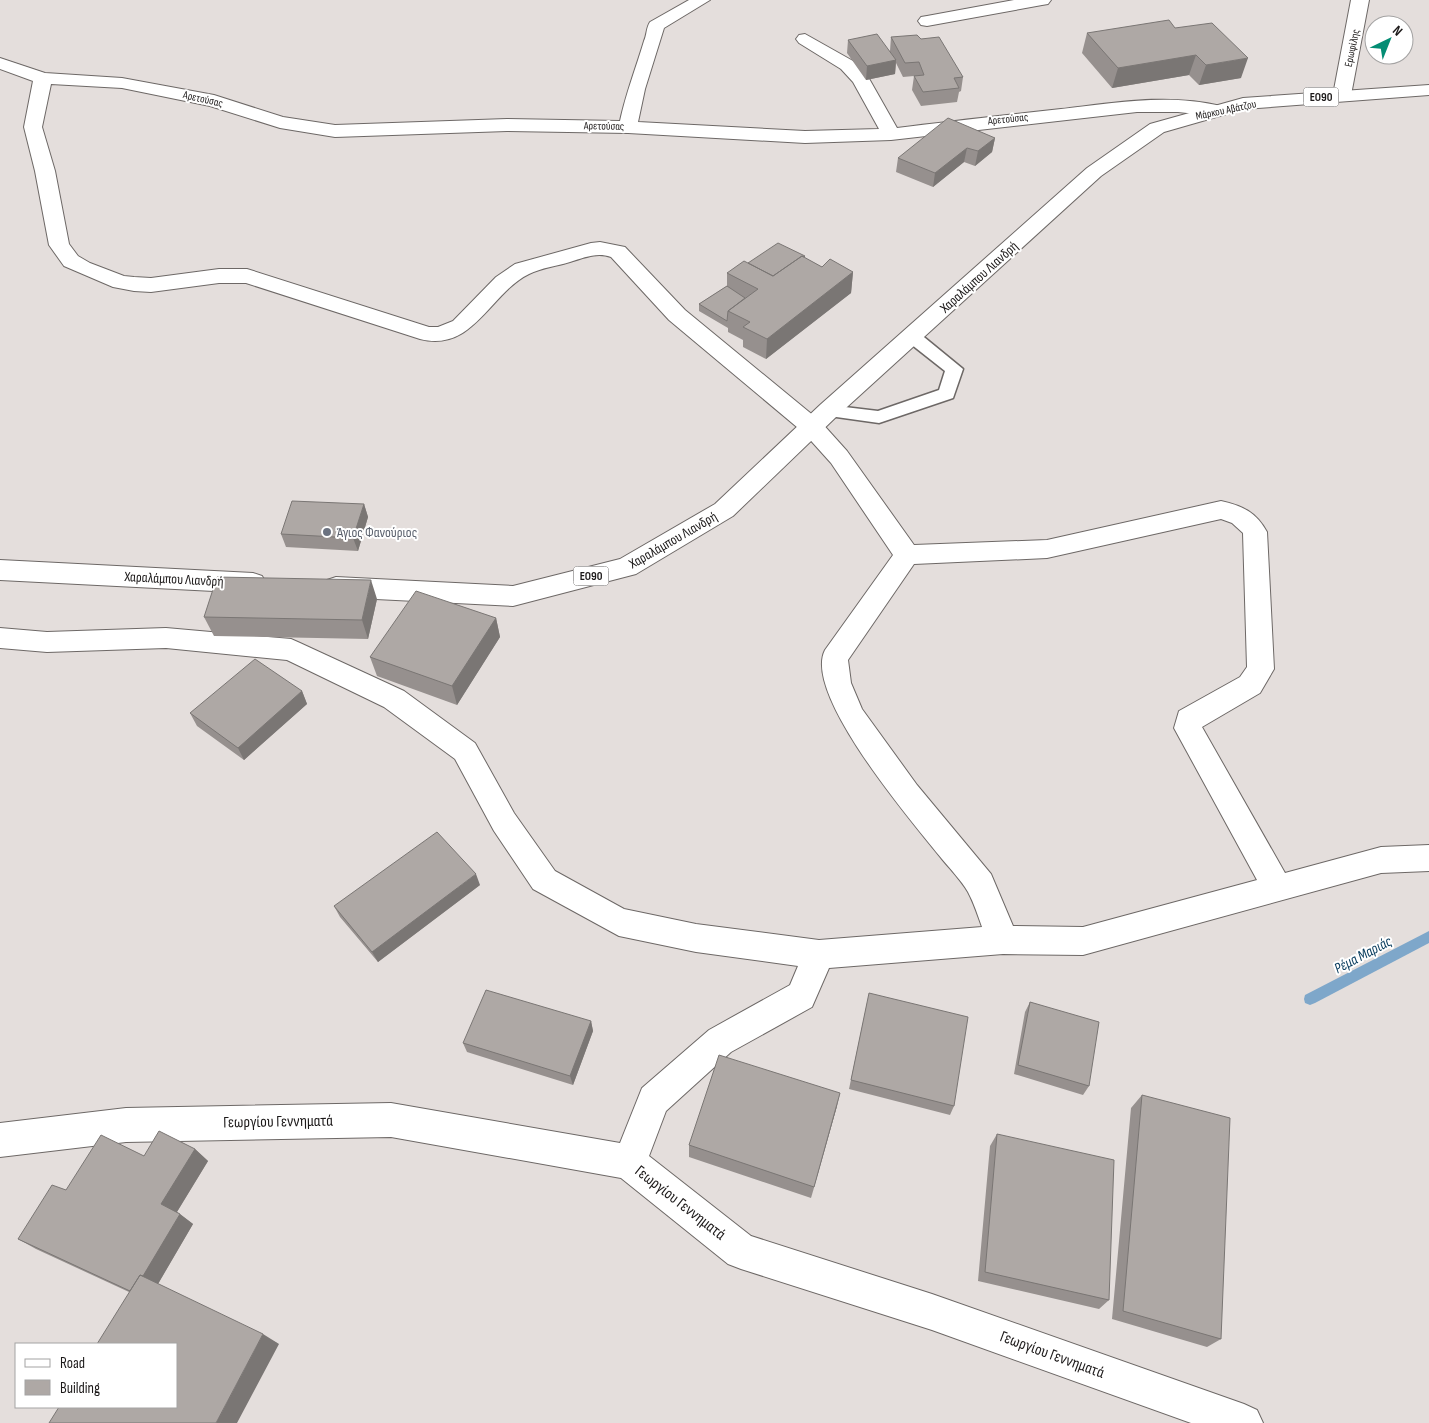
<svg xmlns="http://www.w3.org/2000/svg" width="1429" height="1423" font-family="'Sofia Sans Condensed',sans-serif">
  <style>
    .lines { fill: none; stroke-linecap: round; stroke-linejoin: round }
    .stream { fill: #7ea7ca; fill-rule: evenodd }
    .service-casing { stroke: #6d6866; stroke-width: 3 }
    .minor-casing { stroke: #6d6866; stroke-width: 2 }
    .primary-casing { stroke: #6d6866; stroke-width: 2 }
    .service { fill: #fff; fill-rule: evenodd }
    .minor { fill: #fff; fill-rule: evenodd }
    .primary { fill: #fff; fill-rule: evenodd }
    .wall { fill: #96908e }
    .shaded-wall { fill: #7a7674 }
    .building { fill: #aea8a5; stroke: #7a7674 }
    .worship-dot { fill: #6b7280; stroke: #fff; stroke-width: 2 }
    .labels { text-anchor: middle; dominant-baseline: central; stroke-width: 4; stroke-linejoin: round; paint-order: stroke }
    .far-street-label { font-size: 11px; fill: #1c1919; stroke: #fff }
    .shield { fill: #fff; stroke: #605e5e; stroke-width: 1 }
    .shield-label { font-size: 12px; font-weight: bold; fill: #1c1919 }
    .street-label { font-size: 14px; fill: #1c1919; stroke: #fff }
    .worship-label { font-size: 14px; fill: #5b616d; stroke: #fff; text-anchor: start }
    .water-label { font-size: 15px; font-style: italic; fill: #05395b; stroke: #fff }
    .near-street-label { font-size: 16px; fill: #1c1919; stroke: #fff }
  </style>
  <rect width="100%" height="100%" fill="#e4dedc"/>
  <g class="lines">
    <path class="stream" d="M1429,931V943L1315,1003L1310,1005L1305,1003L1304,999L1305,995Z"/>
    <defs>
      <path id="service" d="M913,331L919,333L963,369L953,398L879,423L822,415L819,411L822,407L828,405L878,411L939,390L945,371L907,341L905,337L907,333Z"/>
      <path id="minor" d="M689,0H710L664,28L645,89L638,122L805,131L879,129L853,82L841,69L799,43L796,39L799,35L805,34L853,61L867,75L897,128C952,121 1006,115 1061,109C1113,103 1168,93 1221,106L1223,110L1221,114L1214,116L1178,112H1137L891,140L805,143L628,133L507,131L335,137L280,128L210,106L122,88L51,84L42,127L55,171L69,244L78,256L90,263L124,276L134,277L151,278L219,269H247L429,327H438L453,321L496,277L515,264L591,243L600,242L625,247L685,310L820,421L847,451L914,545L1047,540L1221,501C1243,506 1256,512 1267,532L1274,669L1260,693L1202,727L1285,873L1381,847L1429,845V871L1381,873L1083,955L1003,954L829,968L812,1007L731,1052L666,1111L649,1156L751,1236L932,1294L1244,1404L1257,1410L1263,1423H1191L932,1330L741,1269L728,1264L621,1178L391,1137L126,1142L0,1157V1123L126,1108L391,1103L620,1143L642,1088L709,1030L790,985L798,966L696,952L619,936L533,889L494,831L455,759L384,707L287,660L166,648L47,652L0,648V628L47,632L166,628L291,639L300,643L404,691L475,743L514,813L555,871L624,909L696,924L819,940L982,927C978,916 974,903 968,892C961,880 951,870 942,859C914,824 802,694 825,650L893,555L831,463L804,433L669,320L611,257C596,252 584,258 570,262C557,266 541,268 529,274C490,293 473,353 420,339L246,283H219L151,292L134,291L113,287L64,266L49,245L35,171L24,127L33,81L0,69V58L45,73L122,78L214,95L283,117L335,125L507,119L620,121C626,93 636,68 644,41C647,35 646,28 650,22ZM1221,519L1232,523L1243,533L1247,667L1240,677L1179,711L1174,728L1257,880L1083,927L1013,926L991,874L917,785L862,709L851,683L848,660L914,564L1047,558Z
        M1014,0H1051L1048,4L1042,5L927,26L921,25L918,21L921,17L927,16Z
        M1351,0H1369L1351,95L1349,99H1335L1333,95Z"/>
      <path id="primary" d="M1429,85V95L1244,109L1164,132L1101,176L836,417L733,516L636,574L513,606L336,597L327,594L323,587L327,580L336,577L513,586L620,559L715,504L820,405L1087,168L1150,124L1243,98Z
        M0,560L253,573L262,576L266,583L262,590L253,593L0,580Z"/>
    </defs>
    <use href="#service" class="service-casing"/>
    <use href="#minor" class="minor-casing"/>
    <use href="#primary" class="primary-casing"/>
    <use href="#service" class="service"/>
    <use href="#minor" class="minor"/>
    <use href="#primary" class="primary"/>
  </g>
  <path class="wall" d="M1175,28L1241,78L1199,85L1189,75L1112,88L1082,53L1087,33Z
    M891,37L921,39L963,77L961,91L959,92L957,102L921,106L912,90L914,76L903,77L896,63L895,74L866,80L847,53L848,40L890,51Z
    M995,138L992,152L975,166L964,162L933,187L896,172L898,158Z
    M805,258L822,267L853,272L851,293L766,359L743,347V340L728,332V328L699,311V304L727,286V273L748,263Z
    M364,504L368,517L358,551L286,547L281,534Z
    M377,599L368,639L214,636L204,617Z
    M496,618L500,637L457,705L377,676L370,657Z
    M302,691L307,704L244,760L197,726L190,713Z
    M480,885L378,962L340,917L334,906Z
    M1030,1002L1089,1086L1083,1095L1014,1074L1025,1012Z
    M867,1003L954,1106L950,1115L849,1089Z
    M591,1021L593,1031L573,1085L467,1052L463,1043Z
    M1142,1095L1221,1339L1207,1347L1112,1319L1131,1108Z
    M837,1106L811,1198L689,1157V1145Z
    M997,1134L1109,1300L1099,1309L978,1281L990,1146Z
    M195,1149L208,1161L177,1212L193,1224L158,1284L279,1344L129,1292L36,1249L18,1239L66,1190Z"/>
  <path class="shaded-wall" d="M1196,55L1189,75L1112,88L1118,68Z
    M1248,58L1241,78L1199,85L1206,65Z
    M896,60L895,74L866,80L867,66Z
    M995,138L992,152L975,166L978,151Z
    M967,148L964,162L933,187L935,173Z
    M853,272L851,293L766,359L767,339Z
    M364,504L368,517L358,551L353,538Z
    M371,580L377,599L368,639L362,620Z
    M496,618L500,637L457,705L452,686Z
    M302,691L307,704L244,760L238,748Z
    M476,874L480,885L378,962L372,952Z
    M591,1021L593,1031L573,1085L570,1076Z
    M840,1093L837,1106L811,1198L814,1187Z
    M195,1149L208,1161L175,1215L161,1204Z
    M180,1214L193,1224L148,1301L133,1292Z
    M263,1334L279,1344L237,1423H216Z"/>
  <path class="building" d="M1169,20L1175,28L1212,23L1248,58L1206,65L1196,55L1118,68L1087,33Z
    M877,34L896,60L867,66L848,40Z
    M917,35L921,39L939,37L963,77L954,78L959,88L923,92L914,76L924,75L919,62L905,63L891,37Z
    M948,118L995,138L978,151L967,148L935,173L898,158Z
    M778,243L805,256L804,257L802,256L773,276L748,263Z
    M802,256L822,267L830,259L853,272L767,339L743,327L750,322L728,311L758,289L727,273L744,261L773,276Z
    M727,286L745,298L728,311L727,321L699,304Z
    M292,501L364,504L353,538L281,534Z
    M217,577L371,580L362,620L204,617Z
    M416,591L496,618L452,686L370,657Z
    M255,659L302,691L238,748L190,713Z
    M437,832L476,874L372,952L334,906Z
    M486,990L591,1021L570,1076L463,1043Z
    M869,993L968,1017L954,1106L851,1080Z
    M1030,1002L1099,1022L1089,1086L1018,1065Z
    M719,1055L840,1093L814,1187L689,1145Z
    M1142,1095L1230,1118L1221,1339L1123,1311Z
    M159,1131L195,1149L161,1204L180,1214L143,1276L140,1275L130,1291L18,1239L52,1185L66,1190L101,1135L144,1156Z
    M997,1134L1114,1160L1109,1300L985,1272Z
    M140,1275L263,1334L216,1423H49L59,1407H176V1344H97Z"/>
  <circle class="worship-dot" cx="327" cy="532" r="5"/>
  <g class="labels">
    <g class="far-street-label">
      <text transform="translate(1352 48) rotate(-78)">Ερωφίλης</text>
      <text transform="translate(203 99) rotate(13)">Αρετούσας</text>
      <text transform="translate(1226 110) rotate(-12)">Μάρκου Αβάτζου</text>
      <text transform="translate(1008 119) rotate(-6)">Αρετούσας</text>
      <text transform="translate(604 126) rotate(1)">Αρετούσας</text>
    </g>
    <g class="shield">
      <rect x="1303.5" y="87.5" width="35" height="19" rx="4"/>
      <rect x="573.5" y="566.5" width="35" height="19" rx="4"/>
    </g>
    <g class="shield-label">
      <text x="1321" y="97">ΕΟ90</text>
      <text x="591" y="576">ΕΟ90</text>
    </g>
    <g class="street-label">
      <text transform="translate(979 277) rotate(-42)">Χαραλάμπου Λιανδρή</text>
      <text transform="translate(673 540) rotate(-30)">Χαραλάμπου Λιανδρή</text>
      <text transform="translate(174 579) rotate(3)">Χαραλάμπου Λιανδρή</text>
    </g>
    <g class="worship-label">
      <text x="337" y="532">Άγιος Φανούριος</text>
    </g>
    <g class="water-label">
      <text transform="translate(1363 955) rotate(-28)">Ρέμα Μαριάς</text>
    </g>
    <g class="near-street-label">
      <text transform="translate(278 1122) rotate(-1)">Γεωργίου Γεννηματά</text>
      <text transform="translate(680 1203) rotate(38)">Γεωργίου Γεννηματά</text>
      <text transform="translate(1052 1355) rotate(20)">Γεωργίου Γεννηματά</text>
    </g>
  </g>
  <rect x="15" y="1343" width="162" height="65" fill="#ffffff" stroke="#a4a3a3"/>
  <rect x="25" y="1359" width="25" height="8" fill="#ffffff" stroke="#a4a3a3"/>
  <text x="60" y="1368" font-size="15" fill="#1c1919">Road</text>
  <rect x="25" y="1380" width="25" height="15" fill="#aea8a5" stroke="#a4a3a3"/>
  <text x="60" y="1393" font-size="15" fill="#1c1919">Building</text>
  <g transform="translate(1389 40) rotate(43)"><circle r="24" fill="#ffffff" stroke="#a4a3a3"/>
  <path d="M0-4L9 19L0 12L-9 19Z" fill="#048d74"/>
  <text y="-8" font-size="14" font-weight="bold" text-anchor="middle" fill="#1c1919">N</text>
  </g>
</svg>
